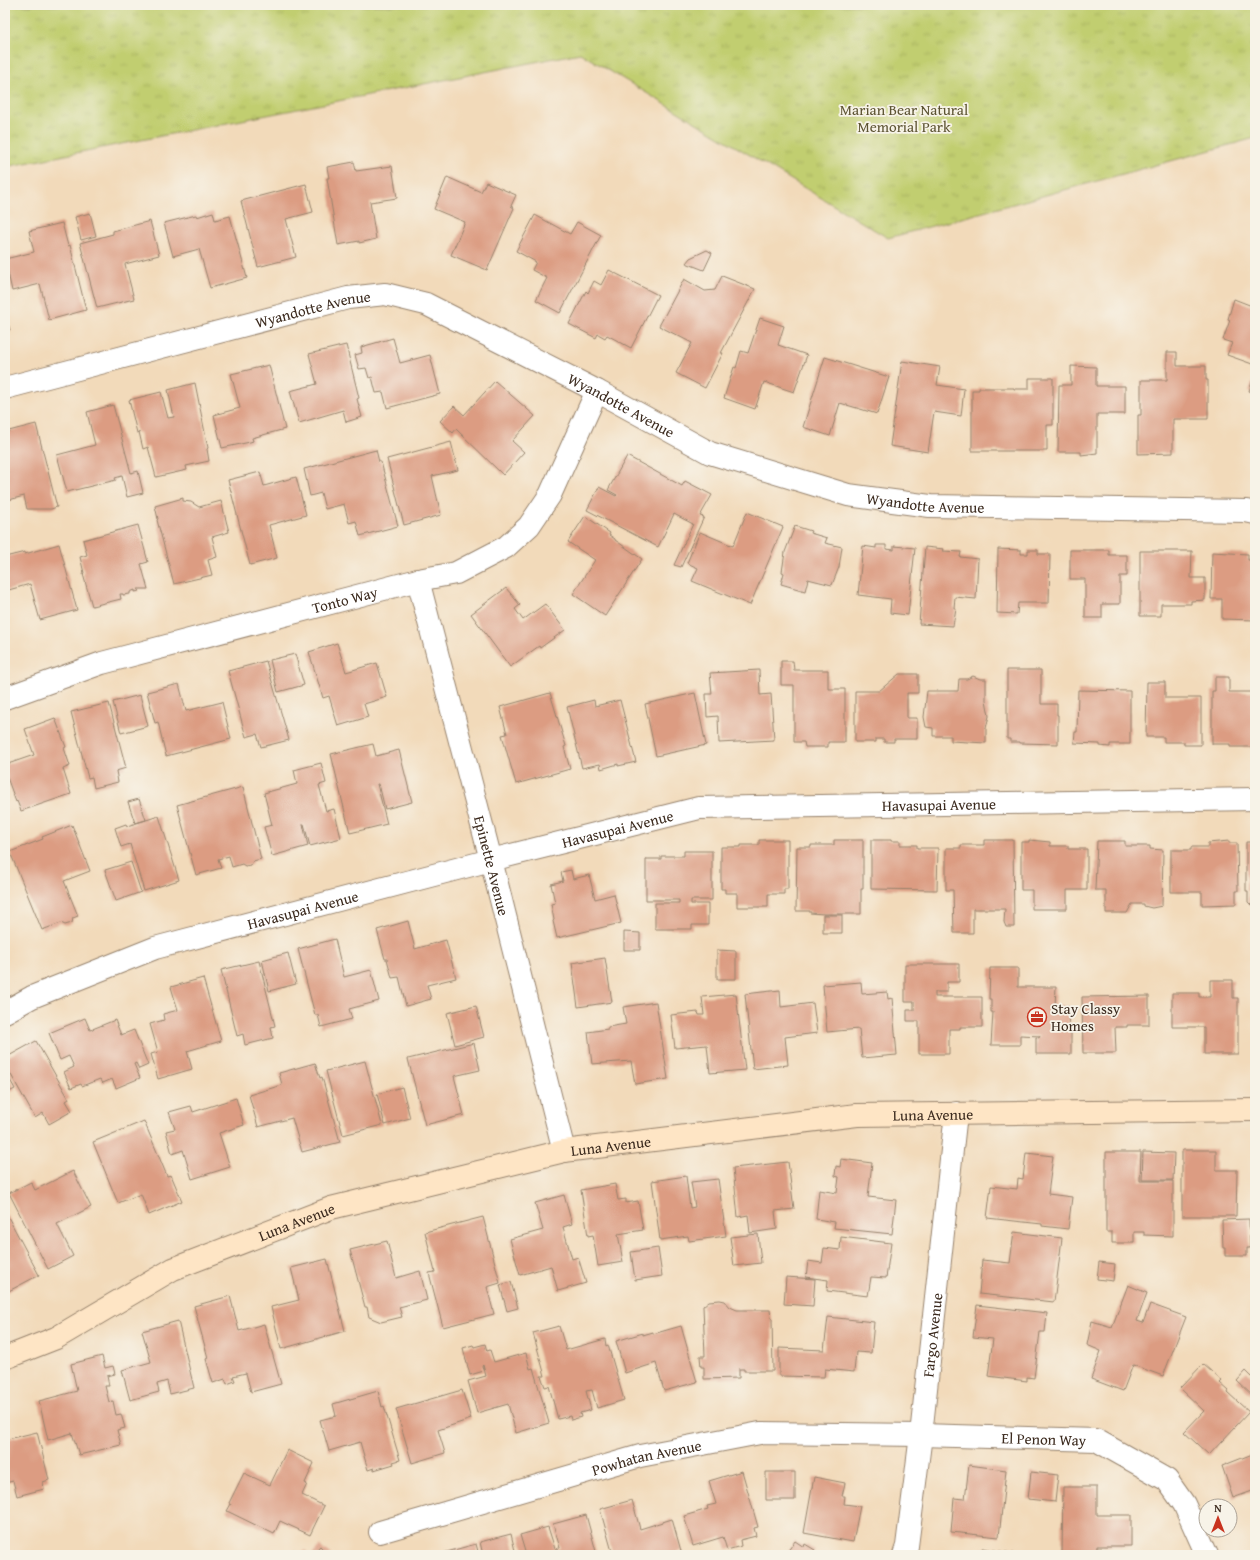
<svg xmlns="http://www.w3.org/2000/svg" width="1260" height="1560" font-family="'Gentium Book Plus',serif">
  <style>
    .park { fill: url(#park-tufts); stroke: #7e7c47 }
    .building { fill: #dc9c82 }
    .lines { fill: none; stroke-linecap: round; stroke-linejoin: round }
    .street-casing { stroke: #96826c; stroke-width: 24 }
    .secondary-casing { stroke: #96826c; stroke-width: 24 }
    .street { stroke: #fff; stroke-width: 22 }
    .secondary { stroke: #fee5c5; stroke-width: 22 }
    .labels { text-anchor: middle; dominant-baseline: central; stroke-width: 3.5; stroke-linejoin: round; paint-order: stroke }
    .park-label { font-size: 15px; fill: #5c5332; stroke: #f7f3e8 }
    .street-label { font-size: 15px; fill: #3b2a1e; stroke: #f7f3e8 }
    .poi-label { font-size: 15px; fill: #3b2a1e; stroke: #f7f3e8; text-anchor: start }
  </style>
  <defs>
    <pattern id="park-tufts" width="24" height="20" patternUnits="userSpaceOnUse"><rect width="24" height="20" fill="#c1ce70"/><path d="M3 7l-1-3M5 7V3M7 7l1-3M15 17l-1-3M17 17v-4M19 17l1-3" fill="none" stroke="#a7b161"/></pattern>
  </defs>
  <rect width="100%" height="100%" fill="#f7f3e8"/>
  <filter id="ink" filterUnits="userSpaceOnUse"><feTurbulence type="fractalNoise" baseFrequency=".025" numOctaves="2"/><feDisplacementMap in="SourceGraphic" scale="8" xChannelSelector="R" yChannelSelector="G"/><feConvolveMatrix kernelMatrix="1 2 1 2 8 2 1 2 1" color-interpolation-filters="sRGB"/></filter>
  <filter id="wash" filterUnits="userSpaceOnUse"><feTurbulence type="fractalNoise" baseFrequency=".012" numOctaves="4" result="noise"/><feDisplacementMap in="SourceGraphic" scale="16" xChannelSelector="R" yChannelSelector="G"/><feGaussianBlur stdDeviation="0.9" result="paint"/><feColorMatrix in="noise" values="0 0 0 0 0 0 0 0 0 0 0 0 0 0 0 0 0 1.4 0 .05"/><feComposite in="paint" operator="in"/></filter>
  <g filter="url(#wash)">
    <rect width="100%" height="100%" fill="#f2daba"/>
    <path class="park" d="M5,5H1255V138L888,238L580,53L5,167Z"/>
    <g id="blocks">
      <path class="building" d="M354,162L356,171L392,166L397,198L370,202L376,239L359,243V241L338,245L327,178H329L327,167Z
        M447,177L481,192L486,182L516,195L511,206L514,208L487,270L451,255L465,222L434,209Z
        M306,184L313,212L286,219L296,257L258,267L241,201Z
        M213,212L215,220L230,216L247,278L210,288L199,249L173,256L164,223L196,215L197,217Z
        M90,213L96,236L81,240L75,217Z
        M535,215L570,234L577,222L601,235L560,313L536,300L547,278L532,270L536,262L516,251Z
        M150,221L159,255L125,264L134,299L97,308L80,243L113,234V231Z
        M62,223L68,246L70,245L86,310L49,320L40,284L12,291L5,259L34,252L29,231Z
        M707,250L712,253L704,270L686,263L690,258Z
        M609,270L658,295L631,348L607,335L605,338L598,334L596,338L569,324L586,291L588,293L594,281L601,285Z
        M722,276L755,289L721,353H723L705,388L676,373L692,343L659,326L684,279L705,291L715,290Z
        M1255,298V365L1227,355L1232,343L1223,340L1230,320L1228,319L1234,299L1252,306Z
        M5,314L10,330L5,331Z
        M760,318L784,326L778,345L807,355L794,392L764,382L755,409L724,398L734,367L736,368L741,351L748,353Z
        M393,338L400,363L430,355L440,394L387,408L383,392L376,393L372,377L369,378L366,368L359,369L355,355L362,353L361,347Z
        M346,345L359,398L357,399L362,417L346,422L343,410L299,423L290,391L317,384L309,354Z
        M1167,352H1177V366H1206V380H1208V419H1173V453L1138,454V415H1141V380H1167Z
        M825,357L889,377L877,414L840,403L830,436L803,427Z
        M902,361L940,367L937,385L964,389L961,416L934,412L928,452L890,446Z
        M269,365L285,429L252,438L253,441L250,442L222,448L214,415L240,408L231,374Z
        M1071,366L1096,367V386H1125V414H1097V453L1081,455V452H1058L1059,385H1071Z
        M1255,374V393L1249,391Z
        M1029,378H1053V425H1047V451H972V390H979V388H1014V389H1029Z
        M495,381L535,416L512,441L524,452L503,475L456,429L453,433L440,421L454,406L464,415Z
        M195,383L208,448L207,449L209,461L186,466L187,470L156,477L148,447L143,449L139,432L137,433L129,400L161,392L168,418L174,417L168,390Z
        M113,405L131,473L138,471L143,493L127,497L122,476L115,478L116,480L67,492L57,455L95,445L87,412Z
        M36,424L57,507L51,509H27L24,496L5,501V473H8L5,462V432Z
        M451,442L458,470L432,476L441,515L404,525L387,459Z
        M376,450L379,462H381L398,526L360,536L356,521L349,523L344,504L325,509L321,493L310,496L304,469Z
        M627,456L682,486L685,481L712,495L700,516L704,517L681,567L674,565L693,524L674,514L658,547L587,510L599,487L616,496L617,495L608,490Z
        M260,472L264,486L296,477L306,515L269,525L277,558L250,565L228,480Z
        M183,498V501L191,502L199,507L221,501L229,532L212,537L217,557L208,560L212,575L174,584L157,520L158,519L155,506Z
        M747,512L783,527L750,605L692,581L698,568L687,563L700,532L733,546Z
        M585,516L610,533L609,535L615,539V540L642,559L605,616L573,594L595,560L568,542Z
        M138,525L148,562L141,564L148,589H138L139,591L135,592V590L130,592V594L123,595V594H120L121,599L92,606L83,574L84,573L80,557L87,555L83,540Z
        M795,526L811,531L810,533L827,538L825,543L842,547L839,567L832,585L808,579L805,591L781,584L784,573L782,572L785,552Z
        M59,544L77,610L40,620L30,584L5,591V557L25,552V554Z
        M876,545H886V549L894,550V546L915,548L908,615L890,613L891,599L858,595L863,546L876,548Z
        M925,547L944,549L943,551L961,552L960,557L978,559L976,599L955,597L954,608H956L953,626L919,624Z
        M998,549L1021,550V554H1028V550H1038V554H1050L1049,603H1018L1017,614L997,613Z
        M1070,550H1109V555H1127V576H1120V604H1102V618H1085V579H1070Z
        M1140,551H1192L1191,578H1205V600L1191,601V604H1161V616H1140Z
        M1212,552L1248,554V560H1255V620L1222,619V599H1211Z
        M506,588L520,605L515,609L523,620L545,604L565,630L540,648L539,646L510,667L471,614Z
        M337,643L346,672L377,663L387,697L364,704L368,717L338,726L329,696L323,698L309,652Z
        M295,654L304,685L278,692L270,660Z
        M266,661L289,740L261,747L257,734L246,737L228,671Z
        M781,661H793L794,670H828V689H845V742H828V747H805L804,742H794V685H781Z
        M759,670L760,695L771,694L774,740L719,743L718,716L707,717L706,694H712L710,673Z
        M1007,670H1041V704H1057V715H1058V744L1020,743V742H1010V739H1007Z
        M899,674H918V693H907V718H917V739H894V742H884V739H876V742H855V691H879Z
        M973,676L980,679H986V700L989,716L986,728V743L951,741V736H933V728L926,727L924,717L927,691H958L959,679H967Z
        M1215,677H1229V692H1255V747H1230V744H1212V691H1215Z
        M1147,682H1165V698H1201V745H1184V742H1164V737H1146Z
        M179,684L186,711L222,702L231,739L166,756L158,722L155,723L147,692Z
        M1078,690L1130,691V744H1110V747L1100,746V744L1074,743L1075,732H1077Z
        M550,693L566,746L564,747L570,769L516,784L502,735L507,734L500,707Z
        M695,693L706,745L656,756L645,704Z
        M140,695L148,726L121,733L113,702Z
        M594,700L595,706L620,700L636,762L618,766V764L601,769L600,764L582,768L567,707Z
        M109,703L126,768L116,771L118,782L94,788L92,777L88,778L71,712Z
        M55,718L66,747L64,748L70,766L63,769L71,794L21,811L17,801L16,802L5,772V765L34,755L25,729Z
        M373,744L376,756L399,750L412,802L385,809L379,784H377L387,824L350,833L331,754Z
        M321,763L326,783L319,785L326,811L334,809L341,838L310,846L304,824H303L308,846L272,856L264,827L272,825L264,793L297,784L294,770Z
        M243,787L261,859L253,861L251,865L245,866L242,864L232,867L229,856L218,859L221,868L196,875L177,805Z
        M139,799L146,820L135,823L128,802Z
        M159,816L179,880L144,891L130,844L121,847L115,828L126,824L127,826Z
        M72,825L90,871L64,881L78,916L73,918L72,923L65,925L61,923L42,930L10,852L43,839L42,837Z
        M759,840H788V889H784V894H768V907H737V893H725V889H721V847H741V845H759Z
        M834,840H863V889H861V914H824L810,913V911H796L797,847H811V845H834Z
        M871,840H891V841H900V845H917V848H938L937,890L871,889Z
        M984,840H1013L1014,927H1006L1004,922L1005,909H973V933H954L953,890H946V848H961V845H984Z
        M1029,840L1050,842V846H1068V849H1087V890H1067V909H1032V890H1021V842H1029Z
        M1097,841H1125V846H1150V849L1163,850L1162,906L1152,908L1144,906V904H1132L1127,913H1106V890H1095Z
        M1229,841V843H1237L1238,891H1236V904L1202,905V892H1171V850H1191V847H1208V843Z
        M1246,842H1255V905H1251L1248,902V891H1246Z
        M684,851H712V900H691V904H708V925H692V929H655V903H679V900H646V859H661V856H684Z
        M131,862L141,892L116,901L105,870Z
        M571,870L573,879L589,875L595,899L614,894L621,923L557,938L553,921L554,920L551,904L555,903L551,884L563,881L561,872Z
        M823,915H842V933H823Z
        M408,921L415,949L446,940L456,978L427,985L431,999L406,1006L399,977L392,978L387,959H385L377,930Z
        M624,932L640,933V950H624Z
        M335,939L344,977L371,970L379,1001L349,1009L352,1019L321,1027L318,1015H315L298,949Z
        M717,950L736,951V979H717Z
        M288,953L296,984L269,991L262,960Z
        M605,958L612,1002L578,1007L572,963Z
        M259,961L275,1026L271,1027L273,1038L245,1045L243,1034L237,1036L221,970Z
        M905,964H959V982H947V992H935V997H982V1027H960V1029H949V1054H919V1021H907V1010H914V1002H905Z
        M990,968H1018V987H1056L1055,1006H1069L1068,1032H1071V1054H1036V1037L1039,1038L1040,1036L1020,1035V1045H991L993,1012H991V999H989Z
        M203,978L221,1041L187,1051L192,1069L158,1079L151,1054L158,1052L150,1024L164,1020L163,1014L178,1010L171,987Z
        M1210,980H1233V998H1238V1054H1204V1027H1172V993H1199V997H1210Z
        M861,982L862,994L887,992L888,999L892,998L897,1055L862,1058L859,1029L827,1032L823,985Z
        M780,990L781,1007L813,1003L817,1033L785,1037L788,1065L753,1069L745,994Z
        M736,994L745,1070L710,1073L707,1045L675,1048L671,1015L698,1012L699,1015H704L702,997Z
        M1149,996V1025H1127V1027H1115L1116,1053H1083L1082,997Z
        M656,1002L668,1079L635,1084L631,1061L592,1064L588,1032L608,1029V1027L626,1024L623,1007Z
        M476,1006L484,1037L455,1045L447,1013Z
        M85,1018L90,1030L115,1020L121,1035L134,1030L148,1065L139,1069L136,1063L134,1064L140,1078L116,1088L112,1079L103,1083L100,1079L82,1086L81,1084L71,1088L64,1072L74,1067L69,1056L60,1060L49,1033Z
        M36,1041L69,1099L66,1101L72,1111L49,1124L43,1113L35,1118L5,1064V1058Z
        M474,1043L480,1070L454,1076L464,1115L425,1125L408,1059Z
        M365,1061L382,1125L343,1135L326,1071Z
        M315,1063L320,1078L322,1077L340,1142L302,1152L292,1118L258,1127L249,1095L282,1085L279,1073Z
        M5,1071L15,1089L5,1094Z
        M402,1087L410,1118L385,1125L377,1094Z
        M236,1098L244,1125L219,1133L230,1167L192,1179L183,1150L172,1154L166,1131L175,1129L169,1112L191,1106L193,1112Z
        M144,1121L167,1176L171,1175L182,1201L149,1215L141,1194L118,1203L93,1142Z
        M1182,1150H1216V1170H1237L1236,1216H1182Z
        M1106,1152H1141L1140,1181H1173V1236L1144,1235V1232H1134V1243H1112V1232H1106Z
        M1143,1152L1174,1153L1173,1180H1142Z
        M1026,1153L1053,1156L1048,1194L1072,1197L1068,1229L1042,1226V1224L987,1218L991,1186L1017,1189L1018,1178L1023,1179Z
        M841,1159L872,1163L868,1197L896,1200L892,1234L834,1228L835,1222L816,1219L819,1190L837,1193L839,1177L835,1176L836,1166L840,1167Z
        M788,1162L794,1209L775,1211L777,1229L750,1233L748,1215L738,1217L733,1168Z
        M73,1171L91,1207L57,1224L73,1256L48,1269L9,1193L31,1182L35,1190Z
        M686,1176L690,1208L695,1207L691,1182L718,1179L726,1236L689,1241L688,1236L660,1240L652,1181Z
        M615,1184L618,1200L626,1199V1203L638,1201L643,1230L618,1234L623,1262L598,1266L593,1235L588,1236L581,1190Z
        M564,1195L572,1224L563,1227L572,1259L578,1257L586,1283L558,1291L551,1266L520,1275L510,1239L543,1230L535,1203Z
        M7,1215L39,1275L5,1293V1216Z
        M483,1217L500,1283L487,1287L494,1314L443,1327L429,1273L435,1272L425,1232Z
        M1249,1219L1250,1248H1247V1256H1225V1248H1223L1222,1220Z
        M1014,1232L1062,1238L1054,1302L979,1294L982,1260L1010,1263Z
        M758,1234L761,1263L734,1266L730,1237Z
        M841,1237L891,1243L886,1278L871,1277L868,1296L827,1291L828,1280L806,1277L808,1261L822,1263L824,1248L840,1250Z
        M387,1241L396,1278L420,1271L427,1300L399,1307L402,1317L381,1322L369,1317L367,1307H365L350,1250Z
        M658,1248L662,1276L635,1280L631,1252Z
        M327,1259L345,1331L281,1349L271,1307L299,1300L291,1268Z
        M1099,1262L1115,1264L1113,1281L1097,1279Z
        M786,1277L815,1279L813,1306L784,1304Z
        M511,1282L518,1308L507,1311L500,1285Z
        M1128,1285L1147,1293L1137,1321L1143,1323L1150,1304L1186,1317L1163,1376L1133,1365L1123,1391L1091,1379L1101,1351L1087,1345L1092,1321L1112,1327Z
        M230,1296L239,1331L264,1324L281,1384L251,1392L246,1373L233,1376L235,1381L227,1384L225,1379L213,1383L206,1359L208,1358L194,1306Z
        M720,1300L725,1301L730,1307L737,1310H770L771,1318H772L773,1371H744V1369H739V1378L704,1379V1367H701L700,1356H705L703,1306L709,1301Z
        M977,1305L1047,1313L1045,1332H1040L1034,1378L1027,1377V1381L988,1376L993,1339L973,1337Z
        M828,1317L874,1322L871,1353L856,1352L854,1372L825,1369L824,1377L779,1376V1348L824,1350Z
        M178,1321L194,1388L170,1394L167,1381L157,1384L159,1392L130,1400L122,1370L151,1362L142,1331Z
        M559,1326L566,1350L605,1339L606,1346L608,1345L624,1400L597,1408L592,1390L586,1391L591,1410L580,1413L581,1417L571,1420L570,1416L558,1419L549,1386L545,1387L541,1376H545L533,1333Z
        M681,1326L697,1382L664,1391L656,1363L625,1373L616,1341L643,1333V1335L653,1332V1334Z
        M485,1344L487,1351L490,1350L494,1362L526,1353L530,1369L533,1368L549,1423L516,1433L508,1404L477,1413L468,1381L486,1376L483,1365L482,1366L484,1371L470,1375L463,1348L473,1345L474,1347Z
        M102,1356L105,1368L113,1366L115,1374L107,1376L109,1386H105L109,1402L113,1401L116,1415L121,1414L125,1428L117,1430L121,1445L79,1455L72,1433L48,1440L39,1401L77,1391L71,1364Z
        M1203,1364L1222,1381L1220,1383L1229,1391L1228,1393L1249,1412L1209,1455L1184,1432L1204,1411L1180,1388Z
        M1246,1371L1255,1380V1398L1237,1381Z
        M462,1390L471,1419L438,1430L445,1453L412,1463L396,1409Z
        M378,1391L382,1407L384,1406L400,1460L393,1462L394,1464L374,1470V1468L368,1470L360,1442L329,1451L320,1420L336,1416L333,1404Z
        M5,1428L8,1439L37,1432L49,1480L43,1482L44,1489L17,1496L13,1481L5,1483Z
        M287,1450L314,1463L305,1483L307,1484L302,1495L324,1506L310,1535L280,1521L274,1534L227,1511L231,1504L229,1503L244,1473L270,1485Z
        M1255,1453V1490L1233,1498L1222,1466Z
        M969,1465L1006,1470L999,1537L951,1532L954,1498L965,1499Z
        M742,1471L758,1527L754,1528L756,1536L740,1540L741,1546L727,1550L723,1537L693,1546L684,1516L708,1509L707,1506L716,1504L709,1481Z
        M766,1472H795V1500H766Z
        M1031,1472L1058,1475L1055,1502L1028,1499Z
        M814,1477L845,1483L842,1496H845L844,1504L860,1506L853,1542L804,1533Z
        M1063,1487H1097V1515H1131V1546H1097L1096,1555H1062Z
        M632,1500L640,1529L672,1519L681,1551L667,1555H613L600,1509Z
        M586,1515L597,1555H526L520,1535L548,1527L555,1549L560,1548L553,1524Z
        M511,1534L516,1555H483L480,1542Z
        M795,1541L804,1547L805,1544L815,1550L813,1553L816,1555H785Z
        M476,1544L479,1555H444L443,1553Z
        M320,1546L325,1551L326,1550L331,1555H311Z
        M982,1548L1018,1554L1017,1555H981Z
        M295,1550L300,1555L305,1550L310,1555H290Z"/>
    </g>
  </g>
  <g filter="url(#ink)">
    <use href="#blocks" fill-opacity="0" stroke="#96826c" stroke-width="1"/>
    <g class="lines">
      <defs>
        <g id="street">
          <path id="s1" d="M5,388L348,298L385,294L426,304L597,391L710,453L848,495L930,506L1246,511L1255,513"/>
          <path id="s2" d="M418,580L491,860L564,1151"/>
          <path id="s3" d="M5,698L102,663L418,580L456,573L506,547L529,526L550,495L597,391"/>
          <path id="s4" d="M5,1012L32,997L155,948L491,860L699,808L1255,799"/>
          <path id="s5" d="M380,1532L640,1456L760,1433L921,1435L1096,1440L1167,1480L1184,1504L1207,1555"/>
          <path id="s6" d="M904,1555L907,1546L921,1435L956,1113"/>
        </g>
        <g id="secondary">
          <path id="s7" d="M5,1358L56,1338L173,1269L331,1208L564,1151L857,1115L1255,1110"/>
        </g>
      </defs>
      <use href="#street" class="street-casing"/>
      <use href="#secondary" class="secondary-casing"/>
      <use href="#street" class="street"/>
      <use href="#secondary" class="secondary"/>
    </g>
  </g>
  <defs>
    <symbol id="office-ring" viewBox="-11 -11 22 22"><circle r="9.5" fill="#f7f3e8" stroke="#c8321e" stroke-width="1.5"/><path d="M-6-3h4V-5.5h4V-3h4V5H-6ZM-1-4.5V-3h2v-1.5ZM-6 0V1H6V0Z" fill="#c8321e"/></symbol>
  </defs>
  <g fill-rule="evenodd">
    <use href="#office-ring" x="1026" y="1006" width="22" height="22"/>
  </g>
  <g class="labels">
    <g class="park-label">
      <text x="904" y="109">Marian Bear Natural<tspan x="904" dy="17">Memorial Park</tspan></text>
    </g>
    <g class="street-label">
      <text stroke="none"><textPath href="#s1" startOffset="318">Wyandotte Avenue</textPath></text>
      <text stroke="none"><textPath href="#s1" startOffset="654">Wyandotte Avenue</textPath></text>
      <text stroke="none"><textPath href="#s1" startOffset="977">Wyandotte Avenue</textPath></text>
      <text stroke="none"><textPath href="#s3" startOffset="354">Tonto Way</textPath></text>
      <text stroke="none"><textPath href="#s4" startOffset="965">Havasupai Avenue</textPath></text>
      <text stroke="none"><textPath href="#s4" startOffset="641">Havasupai Avenue</textPath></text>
      <text stroke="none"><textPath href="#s2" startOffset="295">Epinette Avenue</textPath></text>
      <text stroke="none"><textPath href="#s4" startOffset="316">Havasupai Avenue</textPath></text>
      <text stroke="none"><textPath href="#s7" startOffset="971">Luna Avenue</textPath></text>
      <text stroke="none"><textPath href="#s7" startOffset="647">Luna Avenue</textPath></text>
      <text stroke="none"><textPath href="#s7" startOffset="323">Luna Avenue</textPath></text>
      <text stroke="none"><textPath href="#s6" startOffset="222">Fargo Avenue</textPath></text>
      <text stroke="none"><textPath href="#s5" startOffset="677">El Penon Way</textPath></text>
      <text stroke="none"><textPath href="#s5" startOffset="277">Powhatan Avenue</textPath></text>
    </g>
    <g class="poi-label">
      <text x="1051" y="1008">Stay Classy<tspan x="1051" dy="17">Homes</tspan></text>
    </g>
  </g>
  <rect width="1260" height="1560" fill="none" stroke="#f7f3e8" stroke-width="20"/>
  <g transform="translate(1218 1518)"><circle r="19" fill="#f7f3e8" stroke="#aca397"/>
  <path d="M0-3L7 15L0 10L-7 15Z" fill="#c8321e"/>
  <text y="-6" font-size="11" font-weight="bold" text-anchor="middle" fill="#3b2a1e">N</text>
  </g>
</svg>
